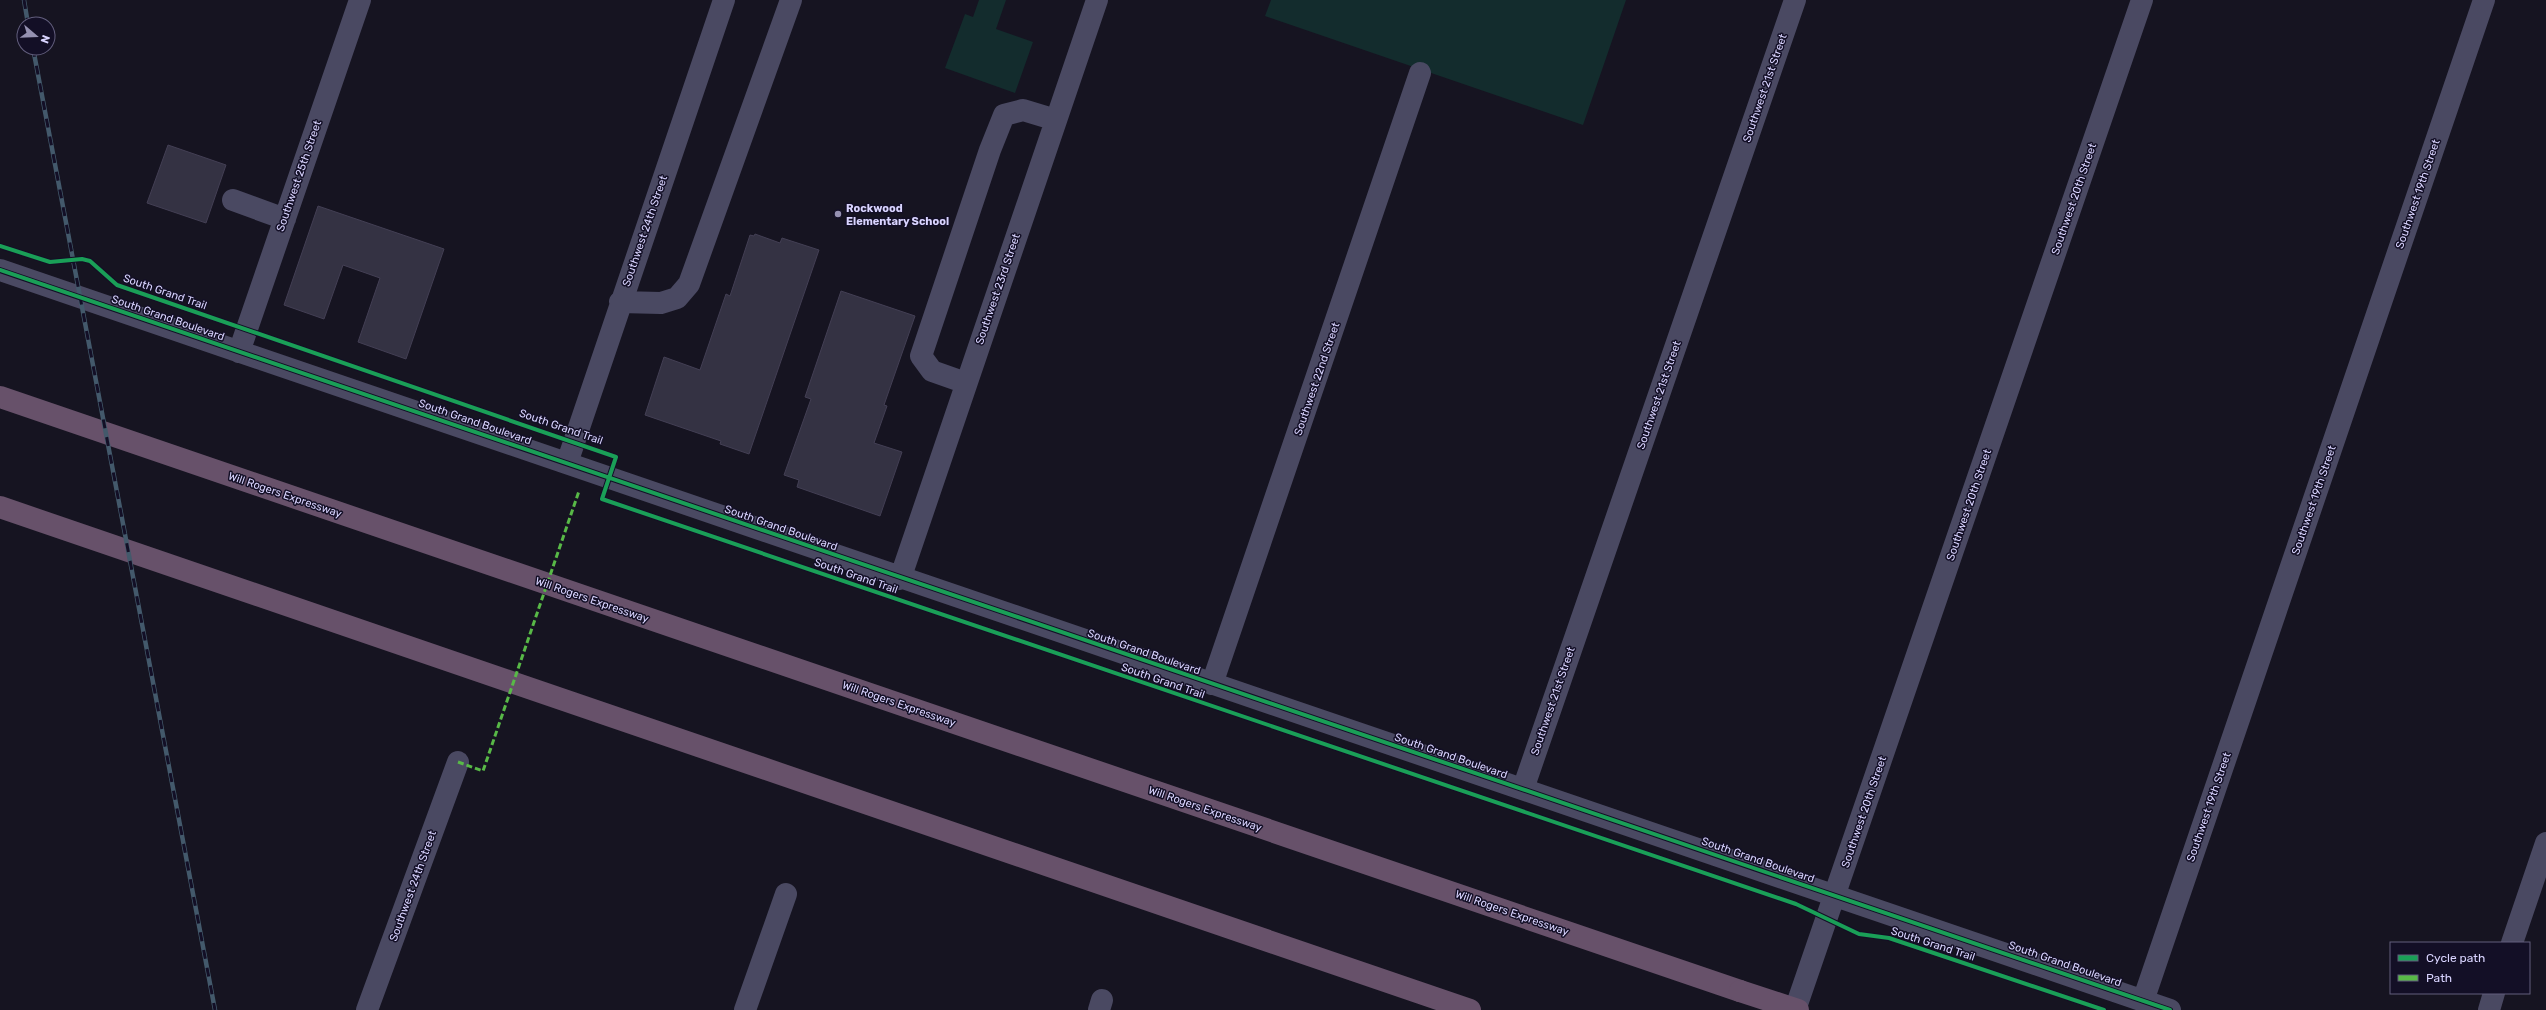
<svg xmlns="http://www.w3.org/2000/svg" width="2546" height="1010" font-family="Rubik,sans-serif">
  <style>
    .green { fill: #132c2d }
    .building { fill: #343243; stroke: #433f54 }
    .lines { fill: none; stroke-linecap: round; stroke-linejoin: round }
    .minor { stroke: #4a4962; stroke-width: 22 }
    .highway { stroke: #67516a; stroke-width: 22 }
    .rail-casing { stroke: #43596b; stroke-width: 4.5 }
    .rail { stroke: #130f26; stroke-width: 3; stroke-dasharray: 9; stroke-linecap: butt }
    .highway-bridge { stroke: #67516a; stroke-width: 22 }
    .quiet { stroke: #58b947; stroke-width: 3; stroke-dasharray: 6 3; stroke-linecap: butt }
    .cycleway-casing { stroke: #130f26; stroke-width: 6 }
    .cycleway { stroke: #1a9f57; stroke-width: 4 }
    .poi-dot { fill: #9591b1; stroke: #130f26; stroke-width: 1.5 }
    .labels { text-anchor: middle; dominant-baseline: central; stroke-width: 3; stroke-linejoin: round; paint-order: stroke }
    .street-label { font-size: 11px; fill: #d9d4ff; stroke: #130f26 }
    .poi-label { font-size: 11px; font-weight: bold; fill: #d9d4ff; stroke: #130f26; text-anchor: start }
  </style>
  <rect width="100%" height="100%" fill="#161421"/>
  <path class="green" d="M979,0H1006L996,29L1033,42L1015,93L945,68L965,14L973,17Z
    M1271,0H1626L1583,125L1265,16Z"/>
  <path class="building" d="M168,145L226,165L206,223L147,203Z
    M318,206L444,249L406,359L358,342L380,278L343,265L324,319L284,305Z
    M755,234L780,243L782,238L819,250L749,454L720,444L721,441L645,415L664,357L700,370L726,294L730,296L750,235L754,236Z
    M841,291L915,316L884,405L887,406L874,443L902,452L880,516L797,487L799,480L784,475L811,399L805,397Z"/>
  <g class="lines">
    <path class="minor" d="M233,200L285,219
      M0,270L2170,1010
      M620,302L661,303L677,298L689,284L791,0
      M239,352L360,0
      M966,383L932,371L921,356L990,150L1004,115L1023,110L1056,120
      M567,463L724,0
      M900,579L1097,0
      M1212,684L1420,73
      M1523,789L1795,0
      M2512,943L2546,843
      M2143,1001L2484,0
      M367,1010L458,762
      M745,1010L786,894
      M1099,1010L1102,1000
      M1795,1010L2142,0
      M2489,1010L2494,993"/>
    <path class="highway" d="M0,397L1740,991
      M0,507L1470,1010"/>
    <defs>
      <path id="rail" d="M24,0L28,24
        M33,48L215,1010"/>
    </defs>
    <use href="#rail" class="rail-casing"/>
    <use href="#rail" class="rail"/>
    <path class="highway-bridge" d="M1740,991L1798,1010"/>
    <path class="quiet" d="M458,762L483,771L579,491"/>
    <defs>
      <path id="cycleway" d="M0,246L50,262L82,259L90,261L117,285L616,457L602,499L1796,904L1859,934L1889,938L2104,1010
        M0,270L2170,1010"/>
    </defs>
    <use href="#cycleway" class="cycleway-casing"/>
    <use href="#cycleway" class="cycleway"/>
  </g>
  <circle class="poi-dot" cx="838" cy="214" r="4"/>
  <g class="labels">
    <g class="street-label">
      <text transform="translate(1765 88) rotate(-71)">Southwest 21st Street</text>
      <text transform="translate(299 176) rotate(-71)">Southwest 25th Street</text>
      <text transform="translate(2418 194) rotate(-71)">Southwest 19th Street</text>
      <text transform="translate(2074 199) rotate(-71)">Southwest 20th Street</text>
      <text transform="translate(645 231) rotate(-71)">Southwest 24th Street</text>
      <text transform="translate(998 289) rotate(-71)">Southwest 23rd Street</text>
      <text transform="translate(165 292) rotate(19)">South Grand Trail</text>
      <text transform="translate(168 318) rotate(19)">South Grand Boulevard</text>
      <text transform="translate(1317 379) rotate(-71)">Southwest 22nd Street</text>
      <text transform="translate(1659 395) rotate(-71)">Southwest 21st Street</text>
      <text transform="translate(475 422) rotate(19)">South Grand Boulevard</text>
      <text transform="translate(561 427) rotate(19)">South Grand Trail</text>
      <text transform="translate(285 495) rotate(19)">Will Rogers Expressway</text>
      <text transform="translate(2314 500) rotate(-71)">Southwest 19th Street</text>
      <text transform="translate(1969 505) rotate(-71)">Southwest 20th Street</text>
      <text transform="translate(781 528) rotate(19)">South Grand Boulevard</text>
      <text transform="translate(856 576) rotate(19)">South Grand Trail</text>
      <text transform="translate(592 600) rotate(19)">Will Rogers Expressway</text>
      <text transform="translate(1144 652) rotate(19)">South Grand Boulevard</text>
      <text transform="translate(1163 681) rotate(19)">South Grand Trail</text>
      <text transform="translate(1553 701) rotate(-71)">Southwest 21st Street</text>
      <text transform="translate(899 704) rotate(19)">Will Rogers Expressway</text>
      <text transform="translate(1451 756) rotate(19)">South Grand Boulevard</text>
      <text transform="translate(2209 807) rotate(-71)">Southwest 19th Street</text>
      <text transform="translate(1205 809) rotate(19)">Will Rogers Expressway</text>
      <text transform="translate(1864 812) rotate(-71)">Southwest 20th Street</text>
      <text transform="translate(1758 860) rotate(19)">South Grand Boulevard</text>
      <text transform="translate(413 886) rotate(-70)">Southwest 24th Street</text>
      <text transform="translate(1512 913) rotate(19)">Will Rogers Expressway</text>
      <text transform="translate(1933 944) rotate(18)">South Grand Trail</text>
      <text transform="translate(2065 964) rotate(19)">South Grand Boulevard</text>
    </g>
    <g class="poi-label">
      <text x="846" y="208">Rockwood<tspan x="846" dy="13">Elementary School</tspan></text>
    </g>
  </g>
  <rect x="2390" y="942" width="140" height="52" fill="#130f26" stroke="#625e7d"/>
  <rect x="2398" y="955" width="20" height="6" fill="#1a9f57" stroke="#625e7d"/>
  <text x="2426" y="962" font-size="12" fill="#d9d4ff">Cycle path</text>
  <rect x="2398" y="975" width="20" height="6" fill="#58b947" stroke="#625e7d"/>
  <text x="2426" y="982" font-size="12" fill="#d9d4ff">Path</text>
  <g transform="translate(36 36) rotate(109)"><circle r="19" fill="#130f26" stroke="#625e7d"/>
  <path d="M0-3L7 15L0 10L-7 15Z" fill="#9591b1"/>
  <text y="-6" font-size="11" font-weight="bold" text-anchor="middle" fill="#d9d4ff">N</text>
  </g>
</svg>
